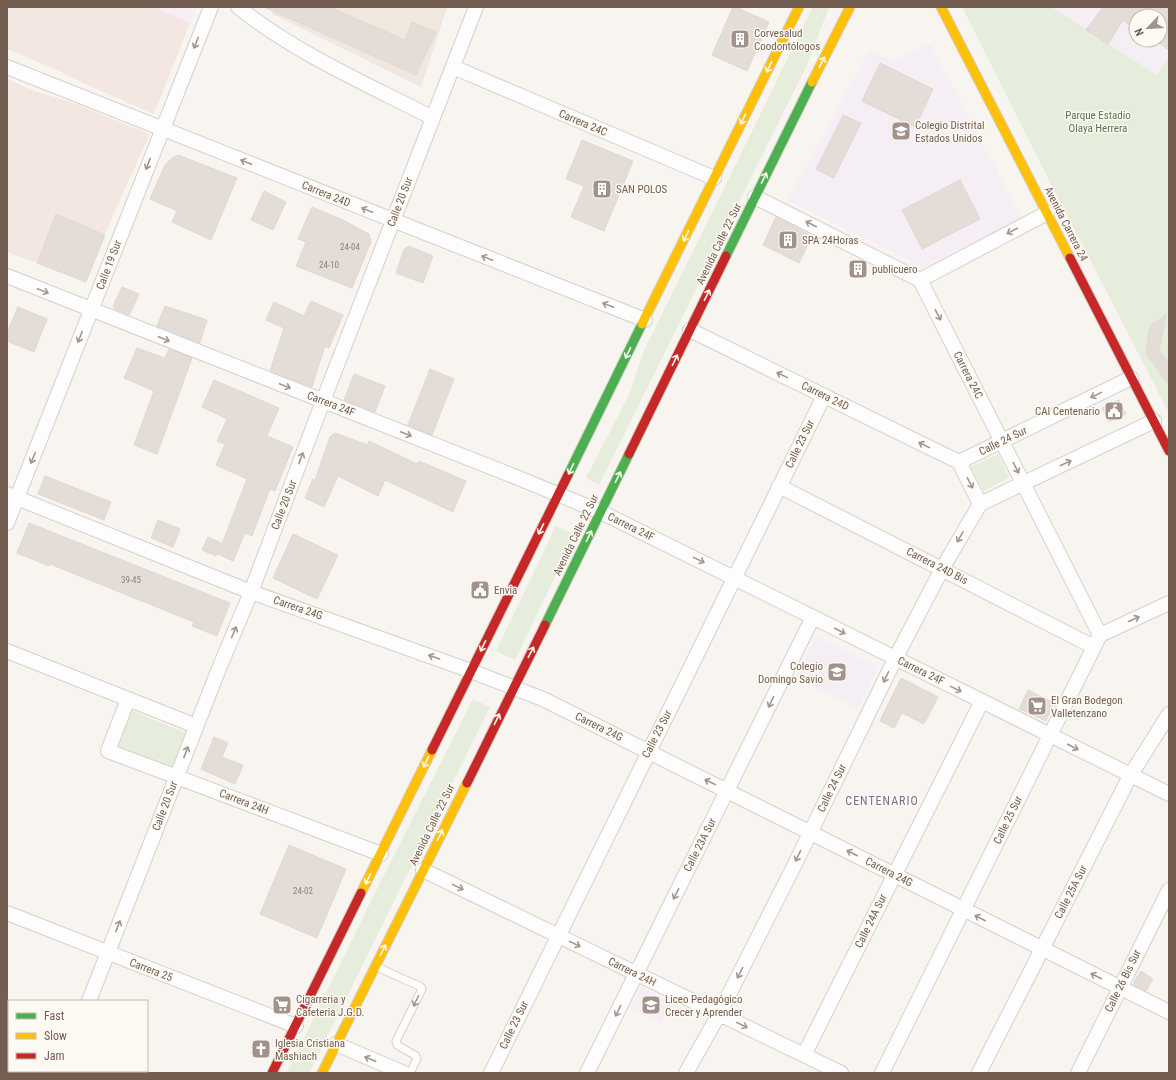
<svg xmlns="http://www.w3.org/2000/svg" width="1176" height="1080" font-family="'Roboto Condensed',sans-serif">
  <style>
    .residential { fill: #f0e7df }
    .commercial { fill: #f4e7e2 }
    .education { fill: #f5eef4; fill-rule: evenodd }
    .green { fill: #e6eddc }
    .building { fill: #e4ddd7; stroke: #e0d8d2 }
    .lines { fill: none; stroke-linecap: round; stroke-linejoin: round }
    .lane-casing { stroke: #d5d0cb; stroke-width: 9 }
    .street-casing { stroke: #d5d0cb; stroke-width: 16 }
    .fast-casing { stroke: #d6d0ca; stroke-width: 11 }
    .slow-casing { stroke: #d6d0ca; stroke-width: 11 }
    .jam-casing { stroke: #d6d0ca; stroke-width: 11 }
    .lane { stroke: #fefdfd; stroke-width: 7 }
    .street { stroke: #fefdfd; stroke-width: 14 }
    .fast { stroke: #4caf50; stroke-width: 9 }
    .slow { stroke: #ffc107; stroke-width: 9 }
    .jam { stroke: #c62828; stroke-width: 9 }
    .oneway { stroke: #a4958d }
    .oneway2 { stroke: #fdf9f3 }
    .labels { text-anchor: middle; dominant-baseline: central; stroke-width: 3; stroke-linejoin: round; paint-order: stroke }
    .number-label { font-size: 9px; fill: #927f75 }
    .poi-label { font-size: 11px; fill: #745d51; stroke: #fdf9f3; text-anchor: start }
    .park-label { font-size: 11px; fill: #59784b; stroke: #fdf9f3 }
    .street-label { font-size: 11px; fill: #745d51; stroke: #fdf9f3 }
    .neighbourhood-label { font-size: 12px; letter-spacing: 1px; fill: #826a8f; stroke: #fdf9f3 }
  </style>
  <rect width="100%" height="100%" fill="#f8f4f0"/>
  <path class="residential" d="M273,7H447L421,87L272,14Z"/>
  <path class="commercial" d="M7,7H154L190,23L154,114L81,82L59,71L7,49Z
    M7,79L37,92L68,101L150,134L113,215L105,235L56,215L37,263L7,252V167L17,171L7,166Z"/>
  <path class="education" d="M154,7H196L190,23Z
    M1051,7H1169V56L1157,75ZM1136,16H1160V40H1136Z
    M930,44L1022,218L924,267L788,200L870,50L893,62Z
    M816,636L878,667L858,709L796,677Z
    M641,986L672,1003L661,1024L630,1008Z"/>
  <path class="green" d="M813,7H829L807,65L599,485L586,478L631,391L642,355Z
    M962,7H1051L1157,75L1169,56V413L1052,186Z
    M998,454L1009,478L983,491L971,467Z
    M556,526L575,535L515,660L496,651Z
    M473,699L490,707L309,1073H287L372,899Z
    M131,710L186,733L171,769L117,746Z"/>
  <path class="building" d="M264,7H329L405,40L412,22L436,32L416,75Z
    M733,7H736L769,22L747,71L712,55Z
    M1103,7H1169V50L1154,40H1160V16H1136V29L1123,20L1108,44L1086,30Z
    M880,63L933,89L915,127L862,101Z
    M843,115L861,123L834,178L816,169Z
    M582,140L633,161L604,231L571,217L584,186L566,179Z
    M178,155L237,178L211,240L172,222L177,211L150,199L165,165L172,158Z
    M960,180L980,219L922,249L902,210Z
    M264,191L286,202L273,230L251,220Z
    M312,207L343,220L369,234L371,242L352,288L296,266L306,242L298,239Z
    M56,214L105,235L86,282L37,263Z
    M776,217L812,236L799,263L763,245Z
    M409,246L433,256L423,283L396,273L404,249Z
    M122,287L139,294L129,315L115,309L113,306Z
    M311,301L343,315L329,348L325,346L312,387L270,371L284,328L266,320L274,302L304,316Z
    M165,306L207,320L200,343L157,326Z
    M18,307L47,319L34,352L7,341V333Z
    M1166,315L1159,350L1169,363V385L1146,353L1150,326Z
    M137,348L165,358L169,349L192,358L157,454L134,445L154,391L124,378Z
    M430,369L454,379L432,435L408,425Z
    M354,374L385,386L375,412L344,400Z
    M214,380L279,408L267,436L293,447L275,491L270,489L252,536L245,533L233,561L218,554L247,479L216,465L225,444L217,441L227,419L202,407Z
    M1119,400L1126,414L1109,422L1102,408Z
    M335,433L368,445L369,441L417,464L419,461L466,481L453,512L385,480L378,496L338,476L324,507L305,498L313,479L315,480L330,437Z
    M45,476L111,502L104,520L38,494Z
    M158,520L180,529L173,547L151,538Z
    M29,523L230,603L217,636L192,626L194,622L50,564L49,566L17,553Z
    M293,534L338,555L317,599L273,578Z
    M208,537L221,543L216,556L202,550Z
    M901,678L938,697L924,724L902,713L894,728L880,721Z
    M1028,690L1054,703L1046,721L1019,709Z
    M214,737L228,743L222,757L243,765L235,784L201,769Z
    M289,845L346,869L317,938L260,914Z
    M1141,971L1153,979L1146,991L1134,985V982Z"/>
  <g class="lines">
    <defs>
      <path id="lane" d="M377,967L421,987L422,989L396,1041L397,1045L416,1056L417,1059L410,1073"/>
      <path id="street" d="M238,7C297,54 367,84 433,118
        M7,67L645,320
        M453,67L714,178
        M755,197L920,280L1100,635
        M7,276L516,477L601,512L1169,794
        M920,280L1047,213
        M690,330L959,462
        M959,462L1131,378
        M959,462L980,504
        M779,486L1094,647
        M7,494L251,592L471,671L543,699L1169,1012
        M7,523L211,7
        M7,651L196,726
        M128,699L108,751L381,854
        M423,870L841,1073
        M7,913L296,1026
        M89,1001L218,671L251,592L323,401L476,7
        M336,1044L404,1073
        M804,1055L982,701
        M61,1073V1071
        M491,1073L824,396
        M587,1073L813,617
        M686,1073L719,1014L794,866L895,659L942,569L980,504L1154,421
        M882,1073L1100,635L1169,603
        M979,1073L1130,776L1169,714
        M1078,1073L1169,890"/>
      <path id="fast" d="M726,256L812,82
        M568,475L642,324
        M545,625L629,454"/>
      <path id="slow" d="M941,7L1070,258
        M812,82L850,7
        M642,324L799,7
        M361,893L432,750
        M322,1073L467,783"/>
      <path id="jam" d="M1070,258L1169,451
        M629,454L726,256
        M432,750L568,475
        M467,783L545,625
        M272,1073L361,893"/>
    </defs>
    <use href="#lane" class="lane-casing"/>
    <use href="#street" class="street-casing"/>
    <use href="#fast" class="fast-casing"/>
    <use href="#slow" class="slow-casing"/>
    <use href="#jam" class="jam-casing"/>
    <use href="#lane" class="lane"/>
    <use href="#street" class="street"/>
    <use href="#fast" class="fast"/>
    <use href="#slow" class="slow"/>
    <use href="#jam" class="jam"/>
  </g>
  <defs><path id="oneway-shaft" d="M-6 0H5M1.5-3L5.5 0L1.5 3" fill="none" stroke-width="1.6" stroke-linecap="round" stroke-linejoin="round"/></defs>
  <g class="oneway">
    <use href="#oneway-shaft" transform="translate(196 43) rotate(112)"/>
    <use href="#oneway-shaft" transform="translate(246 162) rotate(-158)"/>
    <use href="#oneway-shaft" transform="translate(148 164) rotate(111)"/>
    <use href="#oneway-shaft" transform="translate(367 210) rotate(-158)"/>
    <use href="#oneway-shaft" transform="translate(811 224) rotate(-153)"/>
    <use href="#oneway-shaft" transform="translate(1012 231) rotate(152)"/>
    <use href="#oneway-shaft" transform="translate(487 258) rotate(-158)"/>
    <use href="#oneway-shaft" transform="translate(43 291) rotate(22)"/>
    <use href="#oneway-shaft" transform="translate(608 305) rotate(-158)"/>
    <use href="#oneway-shaft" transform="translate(938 315) rotate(63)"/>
    <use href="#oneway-shaft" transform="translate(80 337) rotate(112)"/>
    <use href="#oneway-shaft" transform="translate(164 339) rotate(22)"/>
    <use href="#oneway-shaft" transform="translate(782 375) rotate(-154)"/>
    <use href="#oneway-shaft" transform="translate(285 386) rotate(22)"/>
    <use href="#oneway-shaft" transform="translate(1096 395) rotate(154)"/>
    <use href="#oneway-shaft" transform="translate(406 434) rotate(21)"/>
    <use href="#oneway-shaft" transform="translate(924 445) rotate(-154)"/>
    <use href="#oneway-shaft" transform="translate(33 458) rotate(112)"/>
    <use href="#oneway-shaft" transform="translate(301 458) rotate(-69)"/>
    <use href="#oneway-shaft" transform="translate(1066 463) rotate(-25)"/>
    <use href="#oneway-shaft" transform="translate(1016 468) rotate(63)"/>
    <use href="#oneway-shaft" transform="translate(970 483) rotate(63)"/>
    <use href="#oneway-shaft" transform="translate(960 537) rotate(120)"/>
    <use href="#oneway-shaft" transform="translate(699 560) rotate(26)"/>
    <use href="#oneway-shaft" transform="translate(1134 619) rotate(-24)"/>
    <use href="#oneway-shaft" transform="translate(840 631) rotate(27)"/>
    <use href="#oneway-shaft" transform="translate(234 632) rotate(-67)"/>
    <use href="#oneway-shaft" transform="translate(434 657) rotate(-160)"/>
    <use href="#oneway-shaft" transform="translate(886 677) rotate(116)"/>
    <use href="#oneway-shaft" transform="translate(956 689) rotate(26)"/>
    <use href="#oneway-shaft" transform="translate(771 702) rotate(116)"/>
    <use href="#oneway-shaft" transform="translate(1073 747) rotate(27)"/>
    <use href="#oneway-shaft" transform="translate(186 752) rotate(-69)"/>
    <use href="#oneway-shaft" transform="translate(710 782) rotate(-154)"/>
    <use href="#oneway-shaft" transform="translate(852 853) rotate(-153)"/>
    <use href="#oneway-shaft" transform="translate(798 856) rotate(116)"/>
    <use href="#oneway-shaft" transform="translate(458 887) rotate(26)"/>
    <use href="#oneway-shaft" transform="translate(676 894) rotate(117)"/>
    <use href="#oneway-shaft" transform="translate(980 918) rotate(-153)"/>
    <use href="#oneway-shaft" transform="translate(118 926) rotate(-69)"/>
    <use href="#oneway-shaft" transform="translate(575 944) rotate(26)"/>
    <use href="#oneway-shaft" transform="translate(740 973) rotate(117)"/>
    <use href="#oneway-shaft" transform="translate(1096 976) rotate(-153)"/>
    <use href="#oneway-shaft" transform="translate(416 1001) rotate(116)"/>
    <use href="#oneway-shaft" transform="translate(618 1011) rotate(116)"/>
    <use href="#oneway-shaft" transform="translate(742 1025) rotate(26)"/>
    <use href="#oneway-shaft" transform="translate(370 1059) rotate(-157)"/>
  </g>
  <g class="oneway2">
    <use href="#oneway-shaft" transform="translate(822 62) rotate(-63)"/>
    <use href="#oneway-shaft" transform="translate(769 67) rotate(116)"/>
    <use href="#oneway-shaft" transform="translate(743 119) rotate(116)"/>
    <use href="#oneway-shaft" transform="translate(764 178) rotate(-64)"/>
    <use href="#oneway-shaft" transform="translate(686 236) rotate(116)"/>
    <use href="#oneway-shaft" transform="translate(707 295) rotate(-64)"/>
    <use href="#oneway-shaft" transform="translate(628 353) rotate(116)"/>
    <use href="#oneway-shaft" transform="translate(675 360) rotate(-64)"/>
    <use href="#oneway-shaft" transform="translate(571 469) rotate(116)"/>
    <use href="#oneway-shaft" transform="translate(618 477) rotate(-64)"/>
    <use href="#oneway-shaft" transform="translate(541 529) rotate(116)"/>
    <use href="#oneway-shaft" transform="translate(589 536) rotate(-64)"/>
    <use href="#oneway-shaft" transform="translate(483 646) rotate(116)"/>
    <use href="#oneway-shaft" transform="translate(531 652) rotate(-63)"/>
    <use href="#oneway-shaft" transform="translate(497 719) rotate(-64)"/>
    <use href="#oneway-shaft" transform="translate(426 762) rotate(116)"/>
    <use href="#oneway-shaft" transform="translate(440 835) rotate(-64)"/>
    <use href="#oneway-shaft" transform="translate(368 879) rotate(116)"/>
    <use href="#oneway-shaft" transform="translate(383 950) rotate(-64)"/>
  </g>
  <defs>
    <symbol id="building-square" viewBox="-11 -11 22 22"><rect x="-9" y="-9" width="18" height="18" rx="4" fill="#a29289" stroke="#fdf9f3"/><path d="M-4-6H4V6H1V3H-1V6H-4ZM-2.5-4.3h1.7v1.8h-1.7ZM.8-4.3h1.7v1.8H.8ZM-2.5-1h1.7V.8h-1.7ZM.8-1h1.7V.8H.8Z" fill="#fff"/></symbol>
    <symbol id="school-square" viewBox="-11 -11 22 22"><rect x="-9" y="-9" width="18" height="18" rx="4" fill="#a29289" stroke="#fdf9f3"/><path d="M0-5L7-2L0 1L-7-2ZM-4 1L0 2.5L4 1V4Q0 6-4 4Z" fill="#fff"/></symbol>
    <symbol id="civic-square" viewBox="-11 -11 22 22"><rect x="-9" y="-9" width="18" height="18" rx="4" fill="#a29289" stroke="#fdf9f3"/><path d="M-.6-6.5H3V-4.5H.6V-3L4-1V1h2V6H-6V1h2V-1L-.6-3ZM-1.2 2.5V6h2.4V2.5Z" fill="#fff"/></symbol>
    <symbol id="supermarket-square" viewBox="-11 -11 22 22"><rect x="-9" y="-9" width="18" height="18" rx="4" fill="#a29289" stroke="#fdf9f3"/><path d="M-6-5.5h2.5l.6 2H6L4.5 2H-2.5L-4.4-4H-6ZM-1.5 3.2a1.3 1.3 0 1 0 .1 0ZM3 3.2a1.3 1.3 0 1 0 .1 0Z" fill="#fff"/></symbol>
    <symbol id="church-square" viewBox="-11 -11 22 22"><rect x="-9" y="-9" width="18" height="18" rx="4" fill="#a29289" stroke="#fdf9f3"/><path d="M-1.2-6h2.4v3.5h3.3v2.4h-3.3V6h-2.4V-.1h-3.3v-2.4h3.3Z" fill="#fff"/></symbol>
  </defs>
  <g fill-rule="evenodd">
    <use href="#building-square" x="729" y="28" width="22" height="22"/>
    <use href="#school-square" x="890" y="120" width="22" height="22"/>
    <use href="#building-square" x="591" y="178" width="22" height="22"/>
    <use href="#building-square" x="777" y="229" width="22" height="22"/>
    <use href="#building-square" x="847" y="258" width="22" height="22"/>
    <use href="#civic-square" x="1103" y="400" width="22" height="22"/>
    <use href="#civic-square" x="469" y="579" width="22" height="22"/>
    <use href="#school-square" x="826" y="661" width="22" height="22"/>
    <use href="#supermarket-square" x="1026" y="695" width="22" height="22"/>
    <use href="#supermarket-square" x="271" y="994" width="22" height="22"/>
    <use href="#school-square" x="640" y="994" width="22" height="22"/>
    <use href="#church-square" x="250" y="1038" width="22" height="22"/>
  </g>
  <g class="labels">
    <g class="number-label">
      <text x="350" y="247">24-04</text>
      <text x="329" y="265">24-10</text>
      <text x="131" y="580">39-45</text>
      <text x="303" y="891">24-02</text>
    </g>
    <g class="poi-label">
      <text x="754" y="33">Corvesalud<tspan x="754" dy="13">Coodontólogos</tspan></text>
      <text x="915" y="125">Colegio Distrital<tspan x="915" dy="13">Estados Unidos</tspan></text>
      <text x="616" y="189">SAN POLOS</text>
      <text x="802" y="240">SPA 24Horas</text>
      <text x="872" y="269">publicuero</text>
      <text x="1100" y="411" text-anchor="end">CAI Centenario</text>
      <text x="494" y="590">Envia</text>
      <text x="823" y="666" text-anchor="end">Colegio<tspan x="823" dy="13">Domingo Savio</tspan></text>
      <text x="1051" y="700">El Gran Bodegon<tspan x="1051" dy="13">Valletenzano</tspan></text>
      <text x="296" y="999">Cigarreria y<tspan x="296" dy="13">Cafeteria J.G.D.</tspan></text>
      <text x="665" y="999">Liceo Pedagógico<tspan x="665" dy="13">Crecer y Aprender</tspan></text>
      <text x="275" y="1043">Iglesia Cristiana<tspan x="275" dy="13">Mashiach</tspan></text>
    </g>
    <g class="park-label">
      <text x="1098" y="115">Parque Estadio<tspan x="1098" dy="13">Olaya Herrera</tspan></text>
    </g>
    <g class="street-label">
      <text transform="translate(583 123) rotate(23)">Carrera 24C</text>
      <text transform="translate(326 194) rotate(22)">Carrera 24D</text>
      <text transform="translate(400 202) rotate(-69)">Calle 20 Sur</text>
      <text transform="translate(1066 224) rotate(63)">Avenida Carrera 24</text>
      <text transform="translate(719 244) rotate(-64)">Avenida Calle 22 Sur</text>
      <text transform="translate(109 265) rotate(-69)">Calle 19 Sur</text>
      <text transform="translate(968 375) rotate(63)">Carrera 24C</text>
      <text transform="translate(825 396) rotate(26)">Carrera 24D</text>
      <text transform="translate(331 404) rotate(21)">Carrera 24F</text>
      <text transform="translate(1003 441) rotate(-26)">Calle 24 Sur</text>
      <text transform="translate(800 444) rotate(-64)">Calle 23 Sur</text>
      <text transform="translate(284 505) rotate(-69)">Calle 20 Sur</text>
      <text transform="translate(631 527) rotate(26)">Carrera 24F</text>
      <text transform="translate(576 535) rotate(-64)">Avenida Calle 22 Sur</text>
      <text transform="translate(937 566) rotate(27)">Carrera 24D Bis</text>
      <text transform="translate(298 608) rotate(19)">Carrera 24G</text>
      <text transform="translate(921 671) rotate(26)">Carrera 24F</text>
      <text transform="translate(599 727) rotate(26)">Carrera 24G</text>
      <text transform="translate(657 734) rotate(-63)">Calle 23 Sur</text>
      <text transform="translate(832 788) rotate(-64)">Calle 24 Sur</text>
      <text transform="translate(244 802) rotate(21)">Carrera 24H</text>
      <text transform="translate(165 806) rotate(-69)">Calle 20 Sur</text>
      <text transform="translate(1008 820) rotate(-64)">Calle 25 Sur</text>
      <text transform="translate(432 825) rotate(-64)">Avenida Calle 22 Sur</text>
      <text transform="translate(700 845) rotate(-63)">Calle 23A Sur</text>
      <text transform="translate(889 872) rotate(27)">Carrera 24G</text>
      <text transform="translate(1071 892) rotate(-63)">Calle 25A Sur</text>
      <text transform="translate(871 921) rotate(-64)">Calle 24A Sur</text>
      <text transform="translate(151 970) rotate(21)">Carrera 25</text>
      <text transform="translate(632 972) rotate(26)">Carrera 24H</text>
      <text transform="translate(1123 981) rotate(-64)">Calle 26 Bis Sur</text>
      <text transform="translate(514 1025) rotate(-64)">Calle 23 Sur</text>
    </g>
    <g class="neighbourhood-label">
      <text x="882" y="801">CENTENARIO</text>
    </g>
  </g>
  <rect width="1176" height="1080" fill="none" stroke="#745d51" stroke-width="16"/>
  <rect x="8" y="1000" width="140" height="72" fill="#fdf9f3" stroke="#c6bbb2"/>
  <rect x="16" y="1013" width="20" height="6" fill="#4caf50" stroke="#c6bbb2"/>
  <text x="44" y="1020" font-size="12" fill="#745d51">Fast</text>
  <rect x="16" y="1033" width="20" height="6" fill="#ffc107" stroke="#c6bbb2"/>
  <text x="44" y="1040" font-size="12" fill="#745d51">Slow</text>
  <rect x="16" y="1053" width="20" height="6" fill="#c62828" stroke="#c6bbb2"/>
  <text x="44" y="1060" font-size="12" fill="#745d51">Jam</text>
  <g transform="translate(1148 28) rotate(245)"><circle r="19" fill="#fdf9f3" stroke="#c6bbb2"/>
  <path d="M0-3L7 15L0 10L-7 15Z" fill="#a29289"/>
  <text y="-6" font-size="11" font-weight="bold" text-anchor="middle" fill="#745d51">N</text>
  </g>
</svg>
